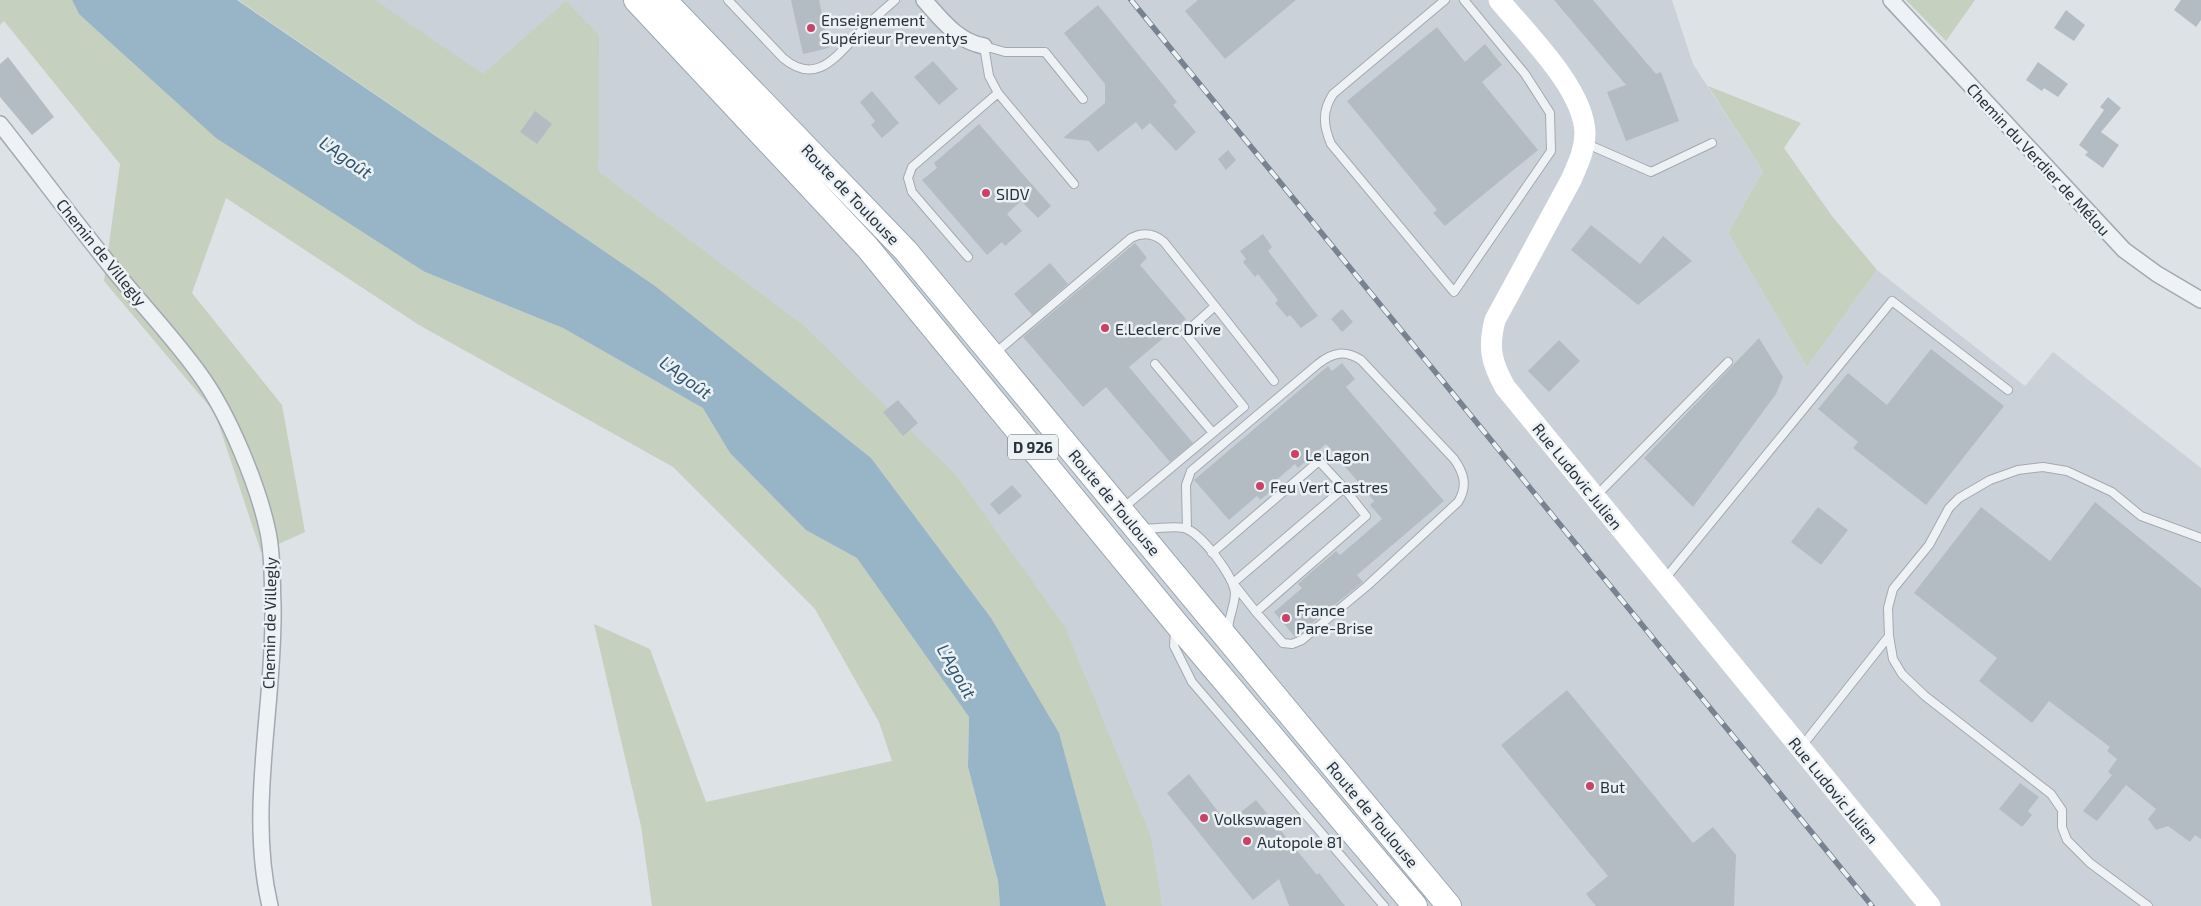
<svg xmlns="http://www.w3.org/2000/svg" width="2201" height="906" font-family="'Exo 2',sans-serif">
  <style>
    .built { fill: #cbd1d9 }
    .green { fill: #c5d0be }
    .water { fill: #98b4c7 }
    .building { fill: #b4bcc3 }
    .lines { fill: none; stroke-linecap: round; stroke-linejoin: round }
    .lane-casing { stroke: #a3a9b1; stroke-width: 10 }
    .street-casing { stroke: #a3a9b1; stroke-width: 18 }
    .primary-casing { stroke: #9ca8b2; stroke-width: 26 }
    .lane { stroke: #eff2f5; stroke-width: 8 }
    .street { stroke: #eff2f5; stroke-width: 15 }
    .secondary { stroke: #fff; stroke-width: 21 }
    .primary { stroke: #fff; stroke-width: 24 }
    .rail-casing { stroke: #778390; stroke-width: 5.5 }
    .rail { stroke: #ecf1f4; stroke-width: 4; stroke-dasharray: 11; stroke-linecap: butt }
    .poi-dot { fill: #cb4267; stroke: #ecf1f4; stroke-width: 2 }
    .labels { text-anchor: middle; dominant-baseline: central; stroke-width: 5; stroke-linejoin: round; paint-order: stroke }
    .shield { fill: #ecf1f4; stroke: #626b74; stroke-width: 1 }
    .shield-label { font-size: 15px; font-weight: bold; fill: #27313d }
    .poi-label { font-size: 16px; fill: #27313d; stroke: #ecf1f4; text-anchor: start }
    .street-label { font-size: 16px; fill: #27313d; stroke: #ecf1f4 }
    .water-label { font-size: 18px; font-style: italic; fill: #325570; stroke: #ecf1f4 }
  </style>
  <rect width="100%" height="100%" fill="#dde2e7"/>
  <path class="built" d="M313,0H1672L1693,64L1763,171L1728,233L1807,367L1877,270L2025,386L2053,352L2201,468V906H1150Z"/>
  <path class="green" d="M0,0H72L79,14L425,272L563,328L703,408L730,453L806,530L857,558L969,717L968,767L998,881L1000,906H652L641,826L594,624L650,649L706,802L892,761L879,722L815,609L673,467L419,325L226,198L192,293L282,405L305,532L261,552L215,413L104,281L120,164L4,21L0,25Z
    M238,0H375L483,74L566,1L599,35L598,171L803,325L956,475L1065,627L1151,837L1162,906H1106L1059,733L991,618L871,458L655,286Z
    M1906,0H1975L1946,41Z
    M1708,86L1801,123L1784,148L1832,216L1877,270L1807,367L1728,233L1763,171Z"/>
  <path class="water" d="M72,0H237L655,286L871,458L991,618L1059,733L1106,906H1000L998,881L968,767L969,717L857,558L806,530L730,453L703,408L563,328L425,272L216,138L79,14Z"/>
  <path class="building" d="M791,0H819L829,48L803,54Z
    M1198,0H1296L1225,59L1185,11Z
    M1554,0H1593L1656,74L1661,72L1679,121L1626,141L1607,92L1626,85Z
    M2181,0H2201V20L2196,27L2174,10Z
    M1098,5L1177,102L1173,105L1196,132L1176,151L1150,123L1142,130L1136,122L1098,152L1089,141L1063,138L1105,103V84L1064,33Z
    M2066,10L2085,25L2074,41L2054,28Z
    M1437,27L1465,62L1485,44L1502,65L1482,82L1538,150L1445,226L1433,213L1437,210L1347,101Z
    M8,57L54,117L32,135L0,97V64Z
    M933,61L958,89L939,105L914,77Z
    M2038,62L2068,84L2058,97L2044,88L2042,91L2026,80Z
    M872,91L899,123L882,138L871,125L875,121L860,102Z
    M2108,97L2121,108L2101,132L2119,145L2103,168L2085,155L2088,152L2079,145L2104,110L2100,107Z
    M535,111L552,124L537,144L520,132Z
    M979,124L1051,206L1038,218L1021,201L1007,214L1022,231L1005,246L1002,242L987,255L922,180L937,168L934,163Z
    M1228,150L1236,160L1226,170L1218,159Z
    M1591,225L1640,264L1663,236L1692,261L1638,305L1571,250Z
    M1263,234L1272,247L1268,251L1318,316L1301,328L1290,315L1287,317L1275,303L1278,300L1258,274L1255,277L1243,262L1246,259L1240,251Z
    M1135,243L1147,258L1140,265L1186,319L1129,367L1193,443L1170,462L1106,387L1083,407L1023,337Z
    M1050,263L1068,284L1032,315L1014,294Z
    M1342,309L1353,322L1342,332L1331,319Z
    M1759,338L1783,377L1776,394L1693,507L1644,458Z
    M1559,340L1580,361L1549,392L1528,371Z
    M1931,349L2004,406L1926,505L1853,448L1858,442L1818,409L1848,373L1887,405Z
    M1342,363L1355,379L1346,387L1444,501L1357,575L1363,582L1295,637L1274,612L1302,588L1298,584L1309,574L1336,551L1340,555L1382,519L1370,505L1374,501L1326,444L1298,468L1295,464L1272,484L1275,488L1260,500L1257,496L1229,520L1194,480L1328,366L1332,371Z
    M898,400L918,423L903,436L883,412Z
    M1012,485L1022,496L999,515L990,504Z
    M2095,502L2201,588V839L2195,835L2190,842L2168,826L2156,830L2148,819L2156,809L2126,785L2097,821L2083,811L2112,775L2108,772L2117,759L2107,751L2110,747L2049,701L2032,723L1979,681L1997,658L1914,593L1981,507L2050,561Z
    M1818,507L1848,530L1821,565L1791,542Z
    M1567,690L1693,843L1713,827L1736,855L1734,906H1596L1586,894L1608,876L1501,745Z
    M1189,774L1227,823L1256,800L1317,875L1319,873L1345,906H1289L1279,879L1253,900L1167,793Z
    M2020,783L2039,797L2028,811L2032,815L2022,827L1999,809Z"/>
  <g class="lines">
    <defs>
      <path id="lane" d="M728,0L783,58C817,87 837,55 861,31C872,20 884,10 895,0
        M1445,0L1333,94C1322,111 1323,125 1331,144L1454,292L1551,151L1550,113L1525,74L1464,0
        M998,93L1074,184
        M1587,144L1651,172L1712,143
        M968,257L912,192L908,178L912,167L998,93L989,76L984,46L1005,52H1045L1083,99
        M994,354L1131,238C1143,232 1154,233 1164,242L1215,306
        M1155,364L1213,433
        M1596,496L1728,362
        M1123,508L1244,407L1185,333L1215,306L1274,381
        M1142,528C1156,530 1170,525 1184,528C1201,532 1234,577 1235,593C1235,606 1228,618 1228,631
        M1187,529L1186,485L1191,471L1318,364C1333,352 1345,350 1361,360L1454,459C1464,473 1468,486 1458,502L1367,586L1302,640L1292,644L1283,643L1256,612
        M1212,553L1319,461L1344,488L1233,583L1256,612L1366,516L1344,488
        M1664,580L1892,301L2008,390
        M1175,631L1174,646L1192,682L1384,906
        M1802,746L1889,636
        M2148,906L2090,863L2067,840L2062,827V810L2051,794L1925,696L1902,674L1893,659L1889,636L1888,608L1893,589L1929,545L1949,508L1959,498L1990,480L2018,470L2043,467L2067,471L2112,492L2141,516L2201,538"/>
      <path id="street" d="M924,0C941,19 958,42 984,46
        M1891,0L2124,250L2157,274L2201,300
        M0,124C38,172 74,221 113,269C142,305 174,338 201,376C229,415 258,485 268,532C273,556 272,581 273,606C275,704 247,809 270,906"/>
      <path id="primary" d="M636,0L867,247L1175,622L1415,906
        M664,0L906,251L1449,906"/>
    </defs>
    <use href="#lane" class="lane-casing"/>
    <use href="#street" class="street-casing"/>
    <use href="#primary" class="primary-casing"/>
    <use href="#lane" class="lane"/>
    <use href="#street" class="street"/>
    <path class="secondary" d="M1499,0C1527,34 1584,89 1585,133C1585,150 1578,164 1571,180L1495,320C1488,347 1491,362 1505,387L1930,906"/>
    <use href="#primary" class="primary"/>
    <defs>
      <path id="rail" d="M1131,0L1872,906"/>
    </defs>
    <use href="#rail" class="rail-casing"/>
    <use href="#rail" class="rail"/>
  </g>
  <g class="poi-dot">
    <circle cx="811" cy="28" r="5"/>
    <circle cx="986" cy="193" r="5"/>
    <circle cx="1105" cy="328" r="5"/>
    <circle cx="1295" cy="454" r="5"/>
    <circle cx="1260" cy="486" r="5"/>
    <circle cx="1286" cy="618" r="5"/>
    <circle cx="1590" cy="786" r="5"/>
    <circle cx="1204" cy="818" r="5"/>
    <circle cx="1247" cy="841" r="5"/>
  </g>
  <g class="labels">
    <rect class="shield" x="1008" y="434.5" width="50" height="25" rx="4"/>
    <g class="shield-label">
      <text x="1033" y="447">D 926</text>
    </g>
    <g class="poi-label">
      <text x="821" y="19">Enseignement<tspan x="821" dy="18">Supérieur Preventys</tspan></text>
      <text x="996" y="193">SIDV</text>
      <text x="1115" y="328">E.Leclerc Drive</text>
      <text x="1305" y="454">Le Lagon</text>
      <text x="1270" y="486">Feu Vert Castres</text>
      <text x="1296" y="609">France<tspan x="1296" dy="18">Pare-Brise</tspan></text>
      <text x="1600" y="786">But</text>
      <text x="1214" y="818">Volkswagen</text>
      <text x="1257" y="841">Autopole 81</text>
    </g>
    <g class="street-label">
      <text transform="translate(2039 159) rotate(47)">Chemin du Verdier de Mélou</text>
      <text transform="translate(851 194) rotate(46)">Route de Toulouse</text>
      <text transform="translate(102 252) rotate(51)">Chemin de Villegly</text>
      <text transform="translate(1578 476) rotate(51)">Rue Ludovic Julien</text>
      <text transform="translate(1115 502) rotate(50)">Route de Toulouse</text>
      <text transform="translate(269 623) rotate(-89)">Chemin de Villegly</text>
      <text transform="translate(1834 790) rotate(51)">Rue Ludovic Julien</text>
      <text transform="translate(1373 814) rotate(50)">Route de Toulouse</text>
    </g>
    <g class="water-label">
      <text transform="translate(346 157) rotate(35)">L'Agoût</text>
      <text transform="translate(686 377) rotate(36)">L'Agoût</text>
      <text transform="translate(957 671) rotate(60)">L'Agoût</text>
    </g>
  </g>
</svg>
